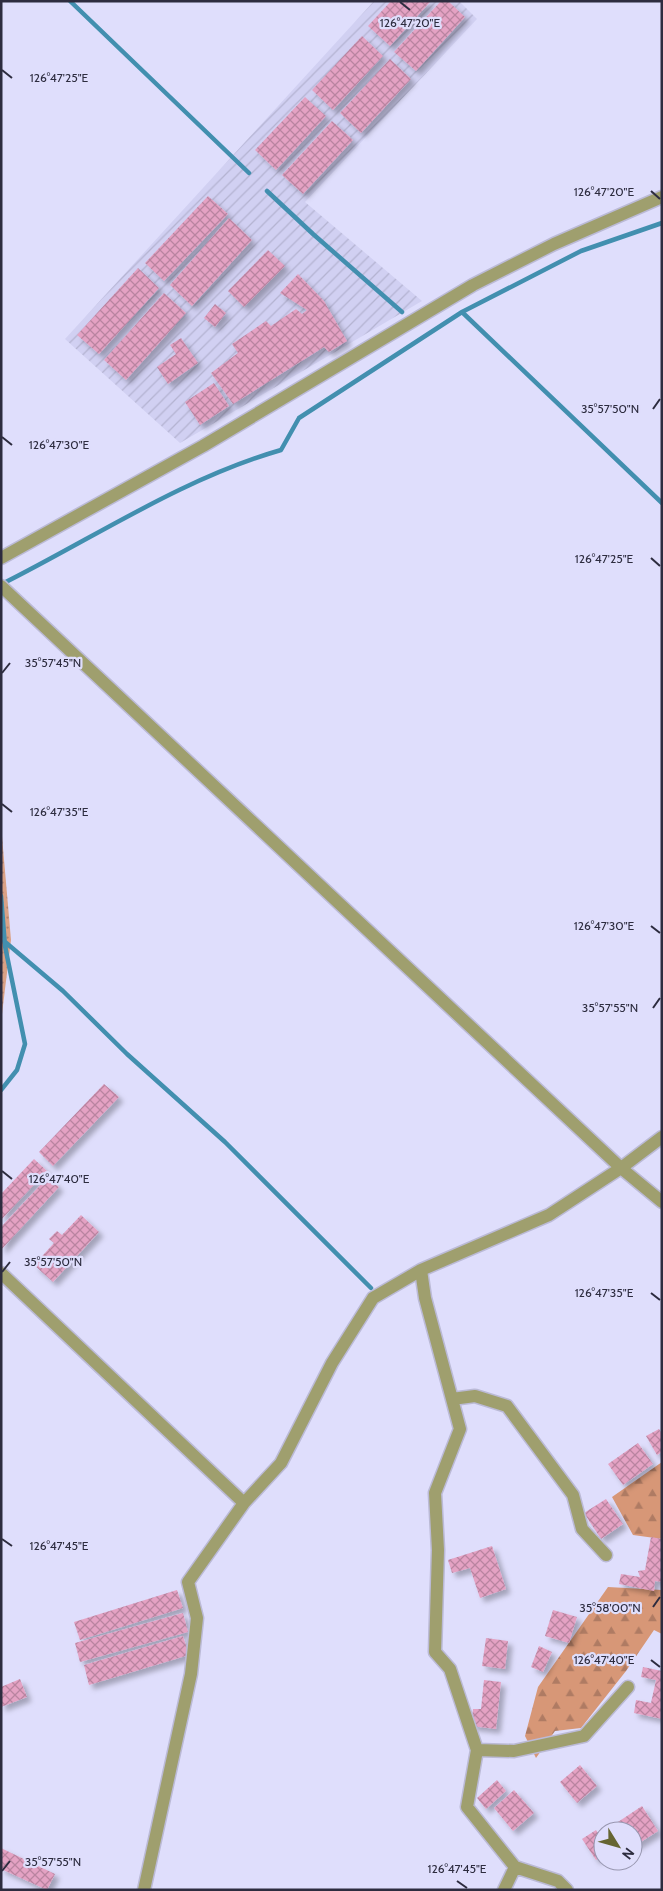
<svg xmlns="http://www.w3.org/2000/svg" width="663" height="1891" font-family="Cabin,sans-serif">
  <style>
    .industrial { fill: url(#industrial-furrows) }
    .grass { fill: url(#grass-dots) }
    .forest { fill: url(#forest-firs) }
    .lines { fill: none; stroke-linecap: round; stroke-linejoin: round }
    .stream { stroke: #428faf; stroke-width: 4.5 }
    .building { fill: url(#building-cross-hatch); filter: url(#shadow) }
    .minor-casing { stroke: #bbbad6; stroke-width: 15 }
    .minor { stroke: #9f9f6e; stroke-width: 12 }
    .ticks { fill: none; stroke: #2d2c3f; stroke-width: 2 }
    .ticks-label { font-size: 12px; text-anchor: middle; fill: #2d2c3f; stroke: #dfdefc; stroke-width: 4.5; stroke-linejoin: round; paint-order: stroke }
  </style>
  <defs>
    <pattern id="industrial-furrows" width="10" height="10" patternUnits="userSpaceOnUse" patternTransform="scale(1.25)"><rect width="10" height="10" fill="#d1d0f2"/><path d="M-1 1l2-2M0 10L10 0M9 11l2-2" fill="none" stroke="#b4b3d1"/></pattern>
    <pattern id="grass-dots" width="8" height="8" patternUnits="userSpaceOnUse" patternTransform="scale(1.25)"><rect width="8" height="8" fill="#daa185"/><path d="M2 2h.1M6 6h.1" fill="none" stroke="#b1836e" stroke-width="1.8" stroke-linecap="round"/></pattern>
    <pattern id="forest-firs" width="22" height="20" patternUnits="userSpaceOnUse" patternTransform="scale(1.25)"><rect width="22" height="20" fill="#d79777"/><path d="M5 1l3.5 6h-7zM16 11l3.5 6h-7z" fill="#af7b63"/></pattern>
    <pattern id="building-cross-hatch" width="8" height="8" patternUnits="userSpaceOnUse" patternTransform="scale(1.25)"><rect width="8" height="8" fill="#e4a2c3"/><path d="M0 0l8 8M0 8l8-8" fill="none" stroke="#b984a0"/></pattern>
    <filter id="shadow"><feDropShadow dx="4.5" dy="4.5" stdDeviation="2.5" flood-color="#0004"/></filter>
  </defs>
  <rect width="100%" height="100%" fill="#dfdefc"/>
  <path class="industrial" d="M374,1H459L477,19L305,202L422,301L180,443L65,339Z"/>
  <path class="grass" d="M1,825L11,940L1,1022Z"/>
  <path class="forest" d="M662,1462V1539L633,1535L612,1497Z
    M608,1587L662,1590V1634L654,1630L626,1671L581,1728L555,1731L536,1758L525,1736L538,1687Z"/>
  <g class="lines">
    <path class="stream" d="M70,1L249,173
      M267,191L313,234L402,312
      M462,312L662,503
      M2,584C94,538 181,479 281,450L299,418L462,312L581,251L662,223
      M1,896L5,946L25,1044L17,1070L1,1090
      M4,941L63,991L127,1054L225,1142L371,1288"/>
  </g>
  <path class="building" d="M391,1H431L390,46L368,26Z
    M441,1H448L465,17L416,71L394,52Z
    M362,36L383,56L333,110L312,90Z
    M390,59L411,79L361,133L340,113Z
    M305,97L326,116L276,170L255,150Z
    M332,121L353,140L303,194L282,175Z
    M208,196L228,214L164,281L145,263Z
    M229,218L252,240L192,306L170,285Z
    M268,250L285,266L244,307L228,291Z
    M138,268L159,288L99,354L77,335Z
    M298,274L324,301L347,341L329,352L324,347L233,404L211,373L238,353L232,344L266,321L271,326L296,309L302,314L307,310L280,293Z
    M164,293L186,313L126,380L104,360Z
    M215,304L226,313L215,327L204,318Z
    M181,338L198,363L168,384L157,367L176,354L170,345Z
    M214,383L229,406L200,425L185,402Z
    M104,1084L119,1097L53,1166L39,1152Z
    M34,1159L47,1171L1,1220V1194Z
    M48,1177L59,1187L1,1250V1227Z
    M81,1215L99,1232L53,1282L34,1265L54,1243L49,1239L57,1231L62,1235Z
    M659,1429L662,1434V1452L657,1455L646,1436Z
    M638,1443L653,1464L623,1485L608,1464Z
    M606,1499L623,1524L601,1539L584,1513Z
    M651,1537L662,1539V1582L655,1581L654,1591L619,1584L621,1574L640,1577L638,1571L645,1570Z
    M492,1546L506,1589L480,1598L470,1568L452,1573L448,1560Z
    M177,1590L183,1608L80,1640L74,1622Z
    M553,1610L577,1617L569,1643L545,1636Z
    M183,1613L188,1632L80,1662L75,1643Z
    M183,1636L189,1655L89,1685L84,1665Z
    M486,1638L508,1641L505,1669L482,1666Z
    M539,1646L552,1652L543,1672L531,1667Z
    M643,1667L662,1671V1719L634,1713L636,1700L651,1703L656,1680L641,1677Z
    M20,1679L27,1697L1,1707V1687Z
    M484,1680L501,1682L496,1729L471,1726L473,1709H481Z
    M580,1765L597,1786L577,1803L560,1782Z
    M497,1780L506,1791L486,1809L477,1798Z
    M514,1790L534,1813L513,1831L494,1808Z
    M642,1806L658,1831L633,1847V1831H623L618,1822Z
    M596,1830L603,1840V1855L596,1860L582,1839Z
    M1,1848L55,1874L47,1890L1,1869Z"/>
  <g class="lines">
    <defs>
      <path id="minor" d="M1,558L203,446L473,285L554,244L662,197
        M1,586L621,1168L662,1202
        M1,1273L244,1503
        M452,1399L475,1396L507,1406L573,1495L582,1529L606,1555
        M477,1750L514,1751L584,1736L628,1687
        M144,1890L191,1674L197,1618L188,1582L244,1503L281,1463L332,1363L373,1298L421,1270
        M504,1890L515,1867
        M567,1890L558,1881L515,1867L467,1807L477,1750L450,1669L435,1652L438,1550L435,1493L460,1429L425,1298L421,1270L549,1215L621,1168L662,1137"/>
    </defs>
    <use href="#minor" class="minor-casing"/>
    <use href="#minor" class="minor"/>
  </g>
  <path class="ticks" d="M400,2L410,10M2,70L12,78M651,191L660,199M653,409L660,399M2,437L12,445M651,558L660,566M2,673L10,663M2,804L12,812M651,926L660,933M653,1008L660,998M2,1171L12,1179M2,1272L10,1262M651,1293L660,1300M2,1539L12,1546M653,1607L660,1597M651,1660L660,1667M2,1871L10,1861M457,1881L467,1888"/>
  <g class="ticks-label">
    <text x="410" y="27">126°47'20"E</text>
    <text x="59" y="82">126°47'25"E</text>
    <text x="604" y="196">126°47'20"E</text>
    <text x="610" y="413">35°57'50"N</text>
    <text x="59" y="449">126°47'30"E</text>
    <text x="604" y="563">126°47'25"E</text>
    <text x="53" y="667">35°57'45"N</text>
    <text x="59" y="816">126°47'35"E</text>
    <text x="604" y="930">126°47'30"E</text>
    <text x="610" y="1012">35°57'55"N</text>
    <text x="59" y="1183">126°47'40"E</text>
    <text x="53" y="1266">35°57'50"N</text>
    <text x="604" y="1297">126°47'35"E</text>
    <text x="59" y="1550">126°47'45"E</text>
    <text x="610" y="1612">35°58'00"N</text>
    <text x="604" y="1664">126°47'40"E</text>
    <text x="53" y="1866">35°57'55"N</text>
    <text x="457" y="1873">126°47'45"E</text>
  </g>
  <rect width="663" height="1891" fill="none" stroke="#2d2c3f" stroke-width="5"/>
  <g transform="translate(618 1846) rotate(127)"><circle r="24" fill="#dfdefc" stroke="#9897b0"/>
  <path d="M0-4L9 19L0 12L-9 19Z" fill="#666532"/>
  <text y="-8" font-size="14" font-weight="bold" text-anchor="middle" fill="#2d2c3f">N</text>
  </g>
</svg>
